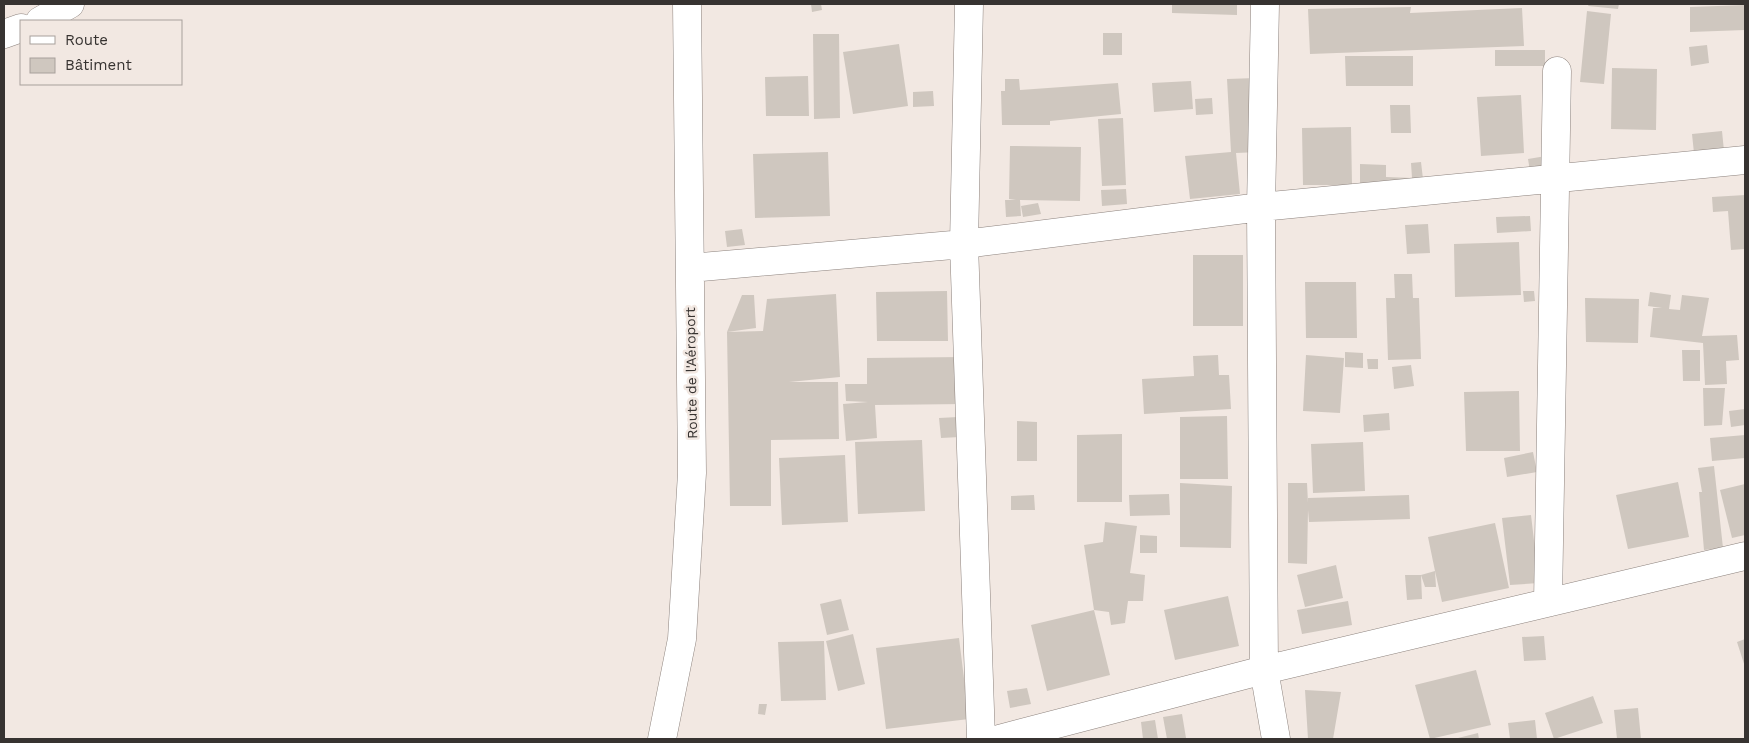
<svg xmlns="http://www.w3.org/2000/svg" width="1749" height="743" font-family="'Work Sans',sans-serif">
  <style>
    .building { fill: #cfc7bf }
    .lines { fill: none; stroke-linecap: round; stroke-linejoin: round }
    .minor-casing { stroke: #8c827d; stroke-width: 29 }
    .minor { stroke: #fff; stroke-width: 28 }
    .labels { text-anchor: middle; dominant-baseline: central; stroke-width: 5; stroke-linejoin: round; paint-order: stroke }
    .street-label { font-size: 14px; fill: #373331; stroke: #f2e8e2 }
  </style>
  <rect width="100%" height="100%" fill="#f2e8e2"/>
  <path class="building" d="M811,4H821L822,10L812,12Z
    M1172,4H1237V15L1172,13Z
    M1589,4H1619L1618,9L1588,6Z
    M1745,5V30L1690,32V7Z
    M1411,7L1410,13L1522,8L1524,46L1310,54L1308,9Z
    M1587,11L1611,14L1604,84L1580,82Z
    M1103,33H1122V55H1103Z
    M813,34H839L840,118L814,119Z
    M899,44L908,106L853,114L843,52Z
    M1707,45L1709,63L1691,66L1689,47Z
    M1495,50H1545V66H1495Z
    M1345,56H1413V86H1346Z
    M1612,68L1657,69L1656,130L1611,129Z
    M808,76L809,116H766L765,77Z
    M1256,78L1259,152L1236,153L1240,194L1190,199L1185,156L1231,152L1227,79Z
    M1005,79H1019L1020,90L1118,83L1121,114L1050,121V125H1002L1001,91H1005Z
    M1191,81L1193,109L1154,112L1152,83Z
    M933,91L934,106L913,107V92Z
    M1521,95L1524,153L1481,156L1477,97Z
    M1212,98L1213,114L1196,115L1195,99Z
    M1390,105H1410L1411,133H1391Z
    M1123,118L1126,185L1102,186L1098,119Z
    M1351,127L1352,185H1303L1302,128Z
    M1722,131L1724,151L1694,153L1692,134Z
    M1010,146L1081,147L1080,201L1020,200L1021,216L1006,217L1005,200H1016L1009,199Z
    M828,152L830,216L755,218L753,154Z
    M1546,156L1548,168L1530,171L1528,159Z
    M1421,162L1423,179L1412,178L1411,163Z
    M1360,164L1386,165V177L1412,178V190H1360Z
    M1126,189L1127,204L1102,206L1101,190Z
    M1745,195V249L1731,250L1728,211L1713,212L1712,197Z
    M1038,203L1041,214L1023,217L1021,206Z
    M1530,216L1531,231L1497,233L1496,217Z
    M1428,224L1430,253L1407,254L1405,225Z
    M742,229L745,245L727,247L725,231Z
    M1519,242L1521,295L1455,297L1454,244Z
    M1193,255H1243V326H1193Z
    M1394,274H1412L1413,298H1419L1421,359L1388,360L1386,298H1395Z
    M1305,282H1356L1357,338H1306Z
    M947,291L948,341H877L876,292Z
    M1523,291H1534L1535,301L1524,302Z
    M1650,292L1671,295L1669,309L1680,310L1682,295L1709,298L1702,336L1737,335L1739,360L1726,361L1727,384L1705,385L1703,343L1650,337L1653,308H1662L1648,306Z
    M836,294L840,377L789,382H838L839,439L771,440V506H730L727,332L763,331L767,299Z
    M742,295H754L756,328L727,332Z
    M1585,298L1639,299L1638,343L1586,342Z
    M1682,350H1700V381H1683Z
    M1345,352L1363,353V368L1345,367Z
    M1218,355L1219,375H1229L1231,409L1144,414L1142,379L1194,376L1193,356Z
    M1306,355L1344,358L1340,413L1303,411Z
    M964,357L965,404L875,405L877,438L846,441L843,404L868,402L846,401L845,384H867V358Z
    M1367,359H1378V369H1368Z
    M1411,365L1414,386L1394,389L1392,367Z
    M1703,388H1725L1722,425L1704,426Z
    M1519,391L1520,451H1466L1464,392Z
    M1745,409V425L1731,427L1729,411Z
    M1389,413L1390,430L1364,432L1363,415Z
    M1227,416L1228,479H1180V417Z
    M958,417L960,437L941,438L939,418Z
    M1017,421L1037,422V461H1017Z
    M1122,434V502H1077V435Z
    M1745,435V458L1712,461L1710,438Z
    M922,440L925,511L858,514L855,442Z
    M1363,442L1365,491L1313,493L1311,444Z
    M1533,452L1537,472L1507,477L1504,458Z
    M845,455L848,522L782,525L779,458Z
    M1714,466L1723,548L1704,550L1699,492H1702L1698,468Z
    M1678,482L1689,537L1628,549L1616,495Z
    M1180,483L1232,486L1231,548L1180,547Z
    M1288,483H1307L1308,503V498L1409,495L1410,519L1309,522L1308,510L1307,564L1288,563Z
    M1745,484V535L1732,538L1720,490Z
    M1169,494L1170,515L1130,516L1129,495Z
    M1034,495L1035,510H1011V496Z
    M1531,515L1539,583L1510,585L1502,518Z
    M1105,522L1137,526L1130,573L1145,575L1143,601H1128L1125,623L1111,625L1109,612L1094,610L1084,545L1103,542Z
    M1495,523L1509,588L1442,602L1435,571L1436,587H1425L1421,575L1435,571L1428,537Z
    M1140,535L1157,536V553H1140Z
    M1336,565L1343,598L1305,607L1297,575Z
    M1405,575H1421L1422,599L1407,600Z
    M1228,596L1239,646L1175,660L1164,610Z
    M841,599L849,630L827,635L820,604Z
    M1348,601L1352,625L1302,634L1297,610Z
    M1094,610L1110,675L1047,691L1031,625Z
    M853,634L865,684L838,691L826,641Z
    M1544,636L1546,660L1524,661L1522,637Z
    M959,638L969,719L886,729L876,648Z
    M1745,639V667L1737,642Z
    M824,641L826,700L781,701L778,642Z
    M1476,670L1491,725L1430,739L1415,685Z
    M1027,688L1031,704L1010,708L1007,691Z
    M1305,690L1341,692L1333,739H1308Z
    M1593,696L1603,723L1554,739L1545,713Z
    M759,704H767L765,715L758,714Z
    M1638,708L1641,739H1617L1614,710Z
    M1182,714L1186,738L1167,739L1163,717Z
    M1155,720L1158,739H1143L1141,722Z
    M1535,720L1537,739H1510L1508,723Z
    M1478,733L1479,739H1454Z"/>
  <g class="lines">
    <defs>
      <path id="minor" d="M969,4L964,244L981,739
        M1265,4L1261,207L1264,670L1276,739
        M40,21L70,4
        M4,34L21,28
        M690,268L964,244L1261,207L1745,160
        M1548,602L1557,71
        M662,739L682,639L692,473L687,4
        M999,739L1264,670L1745,556"/>
    </defs>
    <use href="#minor" class="minor-casing"/>
    <use href="#minor" class="minor"/>
  </g>
  <g class="labels">
    <g class="street-label">
      <text transform="translate(691 373) rotate(-91)">Route de l'Aéroport</text>
    </g>
  </g>
  <rect width="1749" height="743" fill="none" stroke="#373331" stroke-width="10"/>
  <rect x="20" y="20" width="162" height="65" fill="#f2e8e2" stroke="#a7a09b"/>
  <rect x="30" y="36" width="25" height="8" fill="#ffffff" stroke="#a7a09b"/>
  <text x="65" y="45" font-size="15" fill="#373331">Route</text>
  <rect x="30" y="58" width="25" height="15" fill="#cfc7bf" stroke="#a7a09b"/>
  <text x="65" y="70" font-size="15" fill="#373331">Bâtiment</text>
</svg>
